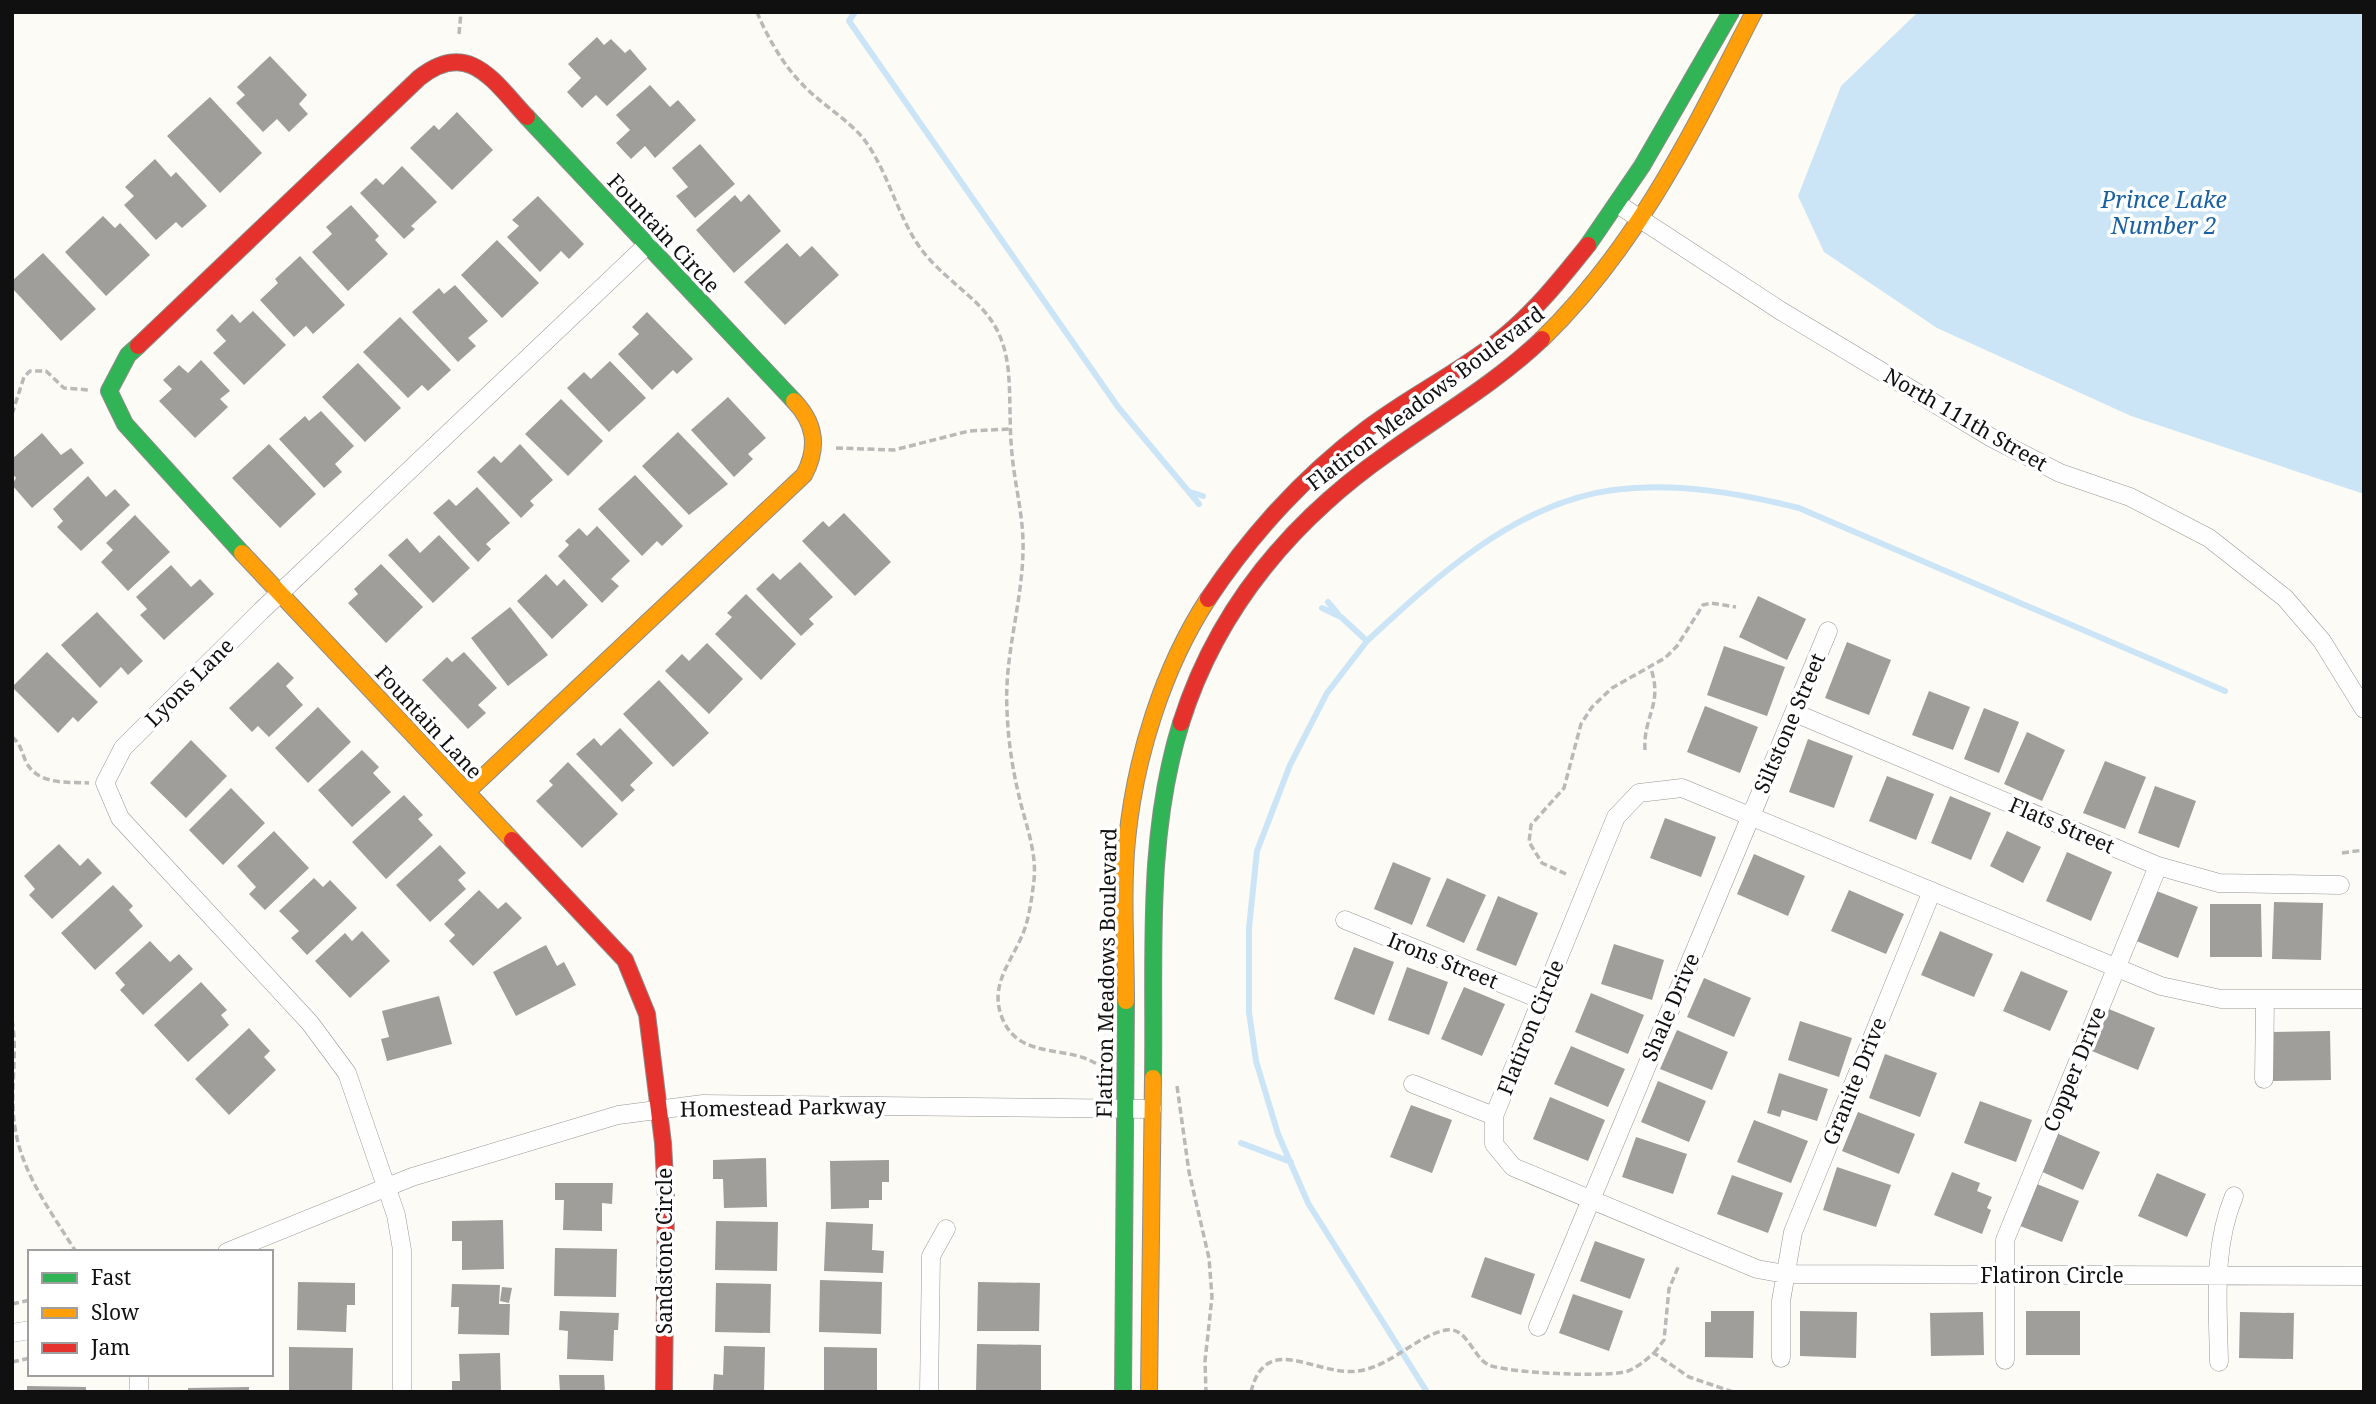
<svg xmlns="http://www.w3.org/2000/svg" width="2376" height="1404" font-family="'Noto Serif',serif">
  <style>
    .water { fill: #cce5f6 }
    .lines { fill: none; stroke-linecap: round; stroke-linejoin: round }
    .stream { stroke: #cce5f6; stroke-width: 6 }
    .building { fill: #a09e9b }
    .street-casing { stroke: #969694; stroke-width: 19 }
    .fast-casing { stroke: #8d8c8a; stroke-width: 18 }
    .slow-casing { stroke: #8d8c8a; stroke-width: 18 }
    .jam-casing { stroke: #8d8c8a; stroke-width: 18 }
    .path { stroke: #b9b9b8; stroke-width: 3.5; stroke-dasharray: 7 3.5; stroke-linecap: butt }
    .street { stroke: #fffefe; stroke-width: 18 }
    .fast { stroke: #30b455; stroke-width: 16 }
    .slow { stroke: #ff9f0a; stroke-width: 16 }
    .jam { stroke: #e5322d; stroke-width: 16 }
    .labels { text-anchor: middle; dominant-baseline: central; stroke-width: 7; stroke-linejoin: round; paint-order: stroke }
    .street-label { font-size: 21px; fill: #101010; stroke: #fff }
    .water-label { font-size: 23px; font-style: italic; fill: #1860a3; stroke: #fff }
  </style>
  <rect width="100%" height="100%" fill="#fcfbf6"/>
  <path class="water" d="M1918,12H2364V494L2131,416L1937,328L1824,252L1798,196L1841,86Z"/>
  <g class="lines">
    <path class="stream" d="M855,12L849,21L1118,407L1199,504
      M1190,492L1203,496
      M1328,602L1338,614
      M1322,608L1341,617L1367,641L1327,693L1290,765L1257,851L1249,928V1012L1256,1061L1278,1134L1308,1203L1427,1392
      M1367,641C1436,577 1516,503 1613,490C1675,482 1739,493 1799,508L2225,691
      M1241,1143L1291,1162"/>
  </g>
  <path class="building" d="M597,37L604,45L611,39L625,53L630,49L647,69L607,106L596,95L582,108L567,92L581,78L568,64Z
    M270,56L307,95L299,104L308,114L289,132L277,119L263,132L236,103L245,95L237,87Z
    M650,85L670,107L678,100L696,120L655,158L645,146L631,159L616,143L630,130L616,115Z
    M210,97L262,153L220,193L167,136Z
    M457,112L493,150L452,190L410,148L434,125L439,130Z
    M700,144L735,184L695,218L676,196L688,187L672,168Z
    M155,159L171,177L176,172L207,206L182,228L176,222L156,240L124,205L134,196L125,187Z
    M402,166L437,202L411,226L415,229L404,239L360,193L376,178L383,185Z
    M749,194L781,231L734,273L696,230L735,195L741,202Z
    M538,196L584,244L569,259L561,251L540,272L507,237L519,226L512,220Z
    M351,205L379,236L375,240L388,254L348,291L312,252L332,234L326,227Z
    M103,216L115,228L120,223L150,255L106,296L65,252Z
    M497,240L539,283L502,318L461,275Z
    M787,243L800,257L812,246L839,275L785,325L744,282Z
    M43,253L96,309L61,341L12,288V281Z
    M300,256L345,305L313,334L306,326L294,337L260,300L278,283L275,279Z
    M455,285L488,321L468,338L476,346L458,362L412,312L439,288L444,294Z
    M253,311L286,345L244,385L213,353L226,341L216,330L232,314L240,323Z
    M647,312L693,359L677,374L673,370L652,390L618,354L639,334L632,327Z
    M400,317L451,370L428,391L422,385L408,398L363,352Z
    M201,360L230,391L220,399L228,407L195,438L159,401L172,389L163,380L179,365L188,373Z
    M610,361L646,398L609,432L567,388L584,372L591,379Z
    M358,363L401,408L365,442L322,397Z
    M728,397L766,438L748,454L753,459L734,477L691,430Z
    M561,399L603,441L568,476L525,434Z
    M321,411L354,446L335,464L342,472L324,488L279,439L305,416L309,421Z
    M678,432L728,484L689,515L642,466Z
    M42,433L61,455L71,448L84,463L32,508L12,485L16,478L12,473V459Z
    M269,444L316,494L280,528L232,478Z
    M520,444L553,480L530,501L534,505L521,518L477,472L494,456L501,463Z
    M635,475L683,526L662,546L657,541L642,556L598,509Z
    M88,476L106,497L115,489L130,505L81,551L57,527L63,521L53,509Z
    M477,487L510,523L486,544L491,549L478,562L433,513L449,499L456,506Z
    M844,513L891,562L855,596L802,541L823,521L829,527Z
    M135,515L170,552L128,591L101,562L113,550L106,543Z
    M597,526L630,561L611,579L619,586L602,603L558,556L569,545L565,541L579,528L587,536Z
    M439,535L470,568L433,603L388,555L407,538L420,553Z
    M800,562L833,597L809,619L814,624L801,636L756,589L773,573L780,580Z
    M381,564L423,607L386,643L348,603L358,594L354,589Z
    M171,565L191,587L200,579L214,594L164,640L140,615L147,609L136,597Z
    M546,574L557,586L564,579L588,605L552,639L517,601Z
    M746,594L796,644L761,680L715,634L732,617L727,613Z
    M1758,596L1806,619L1787,660L1739,637Z
    M510,607L548,655L508,686L471,638Z
    M97,612L143,661L128,675L121,667L100,688L61,645Z
    M1847,642L1891,660L1869,715L1825,698Z
    M707,643L743,679L709,714L665,671L682,654L689,661Z
    M1724,646L1785,667L1767,716L1707,695Z
    M47,652L98,702L78,722L73,717L58,733L12,687Z
    M464,652L497,688L478,705L486,713L468,729L422,680L447,657L452,662Z
    M278,662L294,678L286,686L303,705L269,737L258,726L252,732L229,708Z
    M659,680L709,733L673,767L623,714Z
    M1929,691L1970,707L1953,750L1912,735Z
    M1705,706L1758,727L1740,773L1687,752Z
    M318,707L351,742L308,783L275,748Z
    M1984,708L2019,722L1999,773L1964,759Z
    M620,728L653,763L630,785L635,790L622,802L576,754L594,738L601,746Z
    M2027,732L2065,750L2042,801L2004,784Z
    M1808,739L1853,756L1834,808L1789,792Z
    M191,740L227,776L186,818L150,783Z
    M362,750L379,767L373,773L391,792L352,827L318,790Z
    M2105,761L2146,777L2125,829L2083,813Z
    M568,762L618,814L582,848L536,801L553,785L549,781Z
    M1887,776L1934,794L1916,840L1869,821Z
    M2155,786L2196,801L2179,848L2138,833Z
    M231,788L265,823L223,865L189,830Z
    M404,795L423,815L418,819L433,835L386,879L352,842Z
    M1950,796L1991,813L1971,860L1931,843Z
    M1665,818L1716,837L1701,877L1650,858Z
    M274,831L309,868L265,910L249,894L256,887L237,866Z
    M2007,831L2041,847L2023,883L1990,866Z
    M59,844L80,866L88,858L102,873L52,919L29,895L35,889L24,876Z
    M440,845L466,873L458,880L466,889L430,922L396,885Z
    M2067,852L2112,872L2091,921L2046,901Z
    M1754,854L1805,876L1788,916L1737,894Z
    M1393,862L1431,878L1412,925L1374,909Z
    M314,878L323,887L330,880L357,908L307,955L291,938L299,931L279,911Z
    M1447,878L1486,895L1464,943L1426,926Z
    M113,885L133,906L129,910L143,926L95,970L61,933Z
    M479,890L498,909L506,902L522,918L473,966L449,941L455,935L444,924Z
    M1849,890L1904,914L1886,954L1831,931Z
    M2154,890L2198,907L2178,958L2134,940Z
    M1498,896L1538,913L1516,966L1476,950Z
    M2274,902L2323,903L2321,960L2272,959Z
    M2210,904H2261L2262,957H2210Z
    M362,931L390,961L350,998L315,961L345,933L352,941Z
    M1940,931L1993,954L1974,997L1921,975Z
    M150,941L170,962L179,954L193,969L143,1015L120,990L125,985L115,973Z
    M1614,944L1664,960L1652,1000L1601,984Z
    M546,945L557,966L564,962L576,985L516,1016L493,972Z
    M1354,947L1394,962L1374,1015L1334,999Z
    M1407,967L1448,982L1429,1035L1388,1020Z
    M2021,971L2068,991L2050,1031L2003,1011Z
    M1704,978L1751,998L1734,1037L1687,1017Z
    M201,982L227,1010L221,1015L229,1025L188,1062L154,1025Z
    M1464,987L1505,1004L1482,1056L1441,1039Z
    M1591,993L1644,1015L1628,1054L1575,1032Z
    M439,996L452,1044L387,1061L381,1039L389,1037L382,1011Z
    M2104,1007L2155,1028L2138,1070L2087,1049Z
    M1800,1021L1852,1038L1839,1077L1788,1060Z
    M249,1028L270,1051L264,1057L276,1070L229,1115L195,1079Z
    M1677,1030L1728,1052L1712,1090L1660,1069Z
    M2330,1031L2331,1080L2271,1081L2270,1032Z
    M1571,1046L1625,1069L1608,1107L1554,1084Z
    M1885,1054L1937,1073L1920,1117L1869,1098Z
    M1779,1073L1828,1089L1817,1121L1782,1110L1780,1117L1767,1113Z
    M1658,1081L1706,1101L1689,1142L1641,1122Z
    M1550,1097L1605,1120L1588,1161L1533,1139Z
    M1980,1101L2032,1120L2016,1162L1964,1143Z
    M1411,1105L1452,1120L1432,1173L1390,1157Z
    M1858,1112L1915,1134L1899,1174L1842,1151Z
    M1754,1120L1808,1141L1791,1183L1737,1162Z
    M2054,1132L2100,1152L2083,1190L2038,1170Z
    M1636,1137L1687,1154L1673,1194L1622,1177Z
    M766,1158L767,1207L724,1208L723,1179H713V1160Z
    M889,1160V1182H882V1200H869V1208L831,1209L830,1161Z
    M1837,1167L1891,1185L1876,1227L1823,1210Z
    M1952,1172L1980,1183L1977,1191L1992,1197L1987,1208L1991,1210L1982,1234L1934,1215Z
    M2157,1173L2206,1194L2187,1237L2138,1216Z
    M1732,1175L1783,1193L1768,1233L1717,1214Z
    M2032,1182L2079,1201L2062,1242L2015,1224Z
    M555,1183H613L612,1204L602,1203V1231L563,1230L564,1200H555Z
    M503,1220L504,1269L462,1270V1241H452V1221Z
    M716,1221L778,1222L777,1271L715,1270Z
    M826,1222L873,1224L872,1250L884,1251L883,1273L824,1271Z
    M1595,1241L1645,1259L1630,1299L1580,1281Z
    M555,1248L617,1249L616,1297L554,1296Z
    M1485,1257L1535,1274L1521,1315L1471,1297Z
    M820,1280L882,1282L881,1334L819,1332Z
    M298,1282L355,1283V1305H347L346,1332L297,1330Z
    M978,1282L1040,1283L1039,1331H977Z
    M716,1283L771,1284L770,1333L715,1332Z
    M452,1284L500,1285L499,1304H510L509,1335L458,1334L459,1307H451Z
    M502,1287L512,1288L509,1303L500,1301Z
    M1573,1294L1623,1311L1609,1351L1559,1333Z
    M560,1311L619,1313L618,1330H614L613,1361L567,1359L568,1331L559,1330Z
    M1711,1311H1754L1753,1358L1705,1357V1322H1711Z
    M1800,1311L1857,1312L1856,1358L1800,1356Z
    M2026,1311H2080V1355H2026Z
    M1983,1312L1984,1355L1931,1356L1930,1313Z
    M2240,1312L2294,1313L2293,1359L2239,1358Z
    M977,1344L1041,1345V1392H976Z
    M724,1346L765,1347L764,1392H713L714,1374L723,1375Z
    M289,1347L353,1348L352,1392H289Z
    M824,1347L877,1348V1392H824Z
    M500,1353L501,1392H452V1381H460L459,1354Z
    M559,1375H604L605,1392H560Z
    M27,1386L86,1387V1392H27Z
    M249,1387V1392H188V1388Z"/>
  <g class="lines">
    <defs>
      <path id="street" d="M1619,205L1781,311L1992,438L2060,473L2130,497L2209,538L2285,598L2322,641L2364,709
        M1795,713L2158,866L2219,883L2340,885
        M1345,920L1542,1000
        M2364,999H2221L2161,986L1682,788L1639,793L1616,817L1494,1116V1144L1513,1167L1757,1269L1785,1274L2364,1276
        M2264,1079L2265,999
        M1413,1084L1494,1116
        M227,1252L412,1177L618,1115L703,1104L1152,1109
        M1538,1327L1828,631
        M12,1333L30,1330
        M1781,1358V1301L1793,1232L1932,891
        M2005,1360V1240L2158,866
        M2219,1362C2218,1305 2212,1249 2234,1196
        M139,1392V1374
        M402,1392V1250L396,1215L347,1073L310,1023L120,818L105,783L123,748L261,611L647,245
        M929,1392L931,1256L946,1229"/>
      <path id="fast" d="M527,117L794,401
        M1588,245L1642,166L1731,12
        M138,346L128,355L109,391L125,424L242,553
        M1153,1078C1155,958 1145,839 1181,723
        M1123,1392L1126,1001"/>
      <path id="slow" d="M1542,339C1638,246 1694,129 1754,12
        M242,553L512,840
        M467,792L804,475C819,447 815,423 794,401
        M1126,1001C1126,948 1122,893 1127,840C1135,758 1163,668 1208,599
        M1149,1392L1153,1078"/>
      <path id="jam" d="M138,346L419,78C469,38 494,82 527,117
        M1208,599C1252,533 1304,476 1368,428C1409,397 1456,374 1497,342C1532,315 1560,280 1588,245
        M1181,723C1217,609 1291,521 1388,453C1439,416 1496,383 1542,339
        M512,840L625,960L647,1014L663,1143L666,1197L664,1392"/>
    </defs>
    <use href="#street" class="street-casing"/>
    <use href="#fast" class="fast-casing"/>
    <use href="#slow" class="slow-casing"/>
    <use href="#jam" class="jam-casing"/>
    <path class="path" d="M757,12C767,37 784,66 803,85C821,104 846,118 863,138C892,176 898,226 931,261C967,299 1001,310 1008,368C1011,396 1009,425 1012,454C1015,487 1024,518 1023,551C1022,605 1004,656 1007,710C1008,739 1012,767 1019,796C1025,823 1037,851 1034,880C1032,896 1030,913 1025,928C1014,960 987,984 1003,1020C1022,1063 1074,1042 1103,1069
      M459,34L461,12
      M12,414L24,377L30,371H46L64,388L89,390
      M836,448L894,450L969,431L1010,429
      M12,737C21,744 22,753 26,762C38,785 67,782 89,783
      M1645,750C1643,716 1663,705 1651,669
      M2342,853L2364,850
      M1566,874L1542,863L1529,842L1531,825L1564,788L1581,724L1592,707L1612,688L1665,658L1677,646L1703,605L1711,603L1736,607
      M12,1020C17,1049 12,1078 13,1106C14,1164 47,1205 76,1252
      M1177,1086L1189,1172L1209,1258L1212,1297L1205,1361L1206,1392
      M12,1304L30,1300
      M1654,1353L1664,1340L1669,1289L1679,1265
      M12,1362L30,1358
      M1251,1392C1266,1330 1316,1377 1358,1371C1390,1367 1416,1336 1446,1330C1467,1326 1473,1358 1489,1365C1507,1373 1610,1378 1628,1371C1638,1367 1646,1360 1654,1353L1689,1377L1733,1392"/>
    <use href="#street" class="street"/>
    <use href="#fast" class="fast"/>
    <use href="#slow" class="slow"/>
    <use href="#jam" class="jam"/>
  </g>
  <g class="labels">
    <g class="street-label">
      <text transform="translate(664 233) rotate(47)">Fountain Circle</text>
      <text transform="translate(1425 398) rotate(-37)">Flatiron Meadows Boulevard</text>
      <text transform="translate(1966 419) rotate(30)">North 111th Street</text>
      <text transform="translate(189 682) rotate(-45)">Lyons Lane</text>
      <text transform="translate(429 722) rotate(47)">Fountain Lane</text>
      <text transform="translate(1789 723) rotate(-67)">Siltstone Street</text>
      <text transform="translate(2062 825) rotate(23)">Flats Street</text>
      <text transform="translate(1443 960) rotate(22)">Irons Street</text>
      <text transform="translate(1106 973) rotate(-89)">Flatiron Meadows Boulevard</text>
      <text transform="translate(1670 1007) rotate(-67)">Shale Drive</text>
      <text transform="translate(1530 1027) rotate(-68)">Flatiron Circle</text>
      <text transform="translate(2074 1069) rotate(-68)">Copper Drive</text>
      <text transform="translate(1854 1081) rotate(-68)">Granite Drive</text>
      <text transform="translate(783 1107) rotate(-1)">Homestead Parkway</text>
      <text transform="translate(664 1251) rotate(-90)">Sandstone Circle</text>
      <text x="2052" y="1275">Flatiron Circle</text>
    </g>
    <g class="water-label">
      <text x="2164" y="199">Prince Lake<tspan x="2164" dy="26">Number 2</tspan></text>
    </g>
  </g>
  <rect width="2376" height="1404" fill="none" stroke="#101010" stroke-width="28"/>
  <rect x="28" y="1250" width="245" height="126" fill="#ffffff" stroke="#9f9f9f" stroke-width="2"/>
  <rect x="42" y="1273" width="35" height="10" fill="#30b455" stroke="#9f9f9f" stroke-width="2"/>
  <text x="91" y="1285" font-size="21" fill="#101010">Fast</text>
  <rect x="42" y="1308" width="35" height="10" fill="#ff9f0a" stroke="#9f9f9f" stroke-width="2"/>
  <text x="91" y="1320" font-size="21" fill="#101010">Slow</text>
  <rect x="42" y="1343" width="35" height="10" fill="#e5322d" stroke="#9f9f9f" stroke-width="2"/>
  <text x="91" y="1355" font-size="21" fill="#101010">Jam</text>
</svg>
